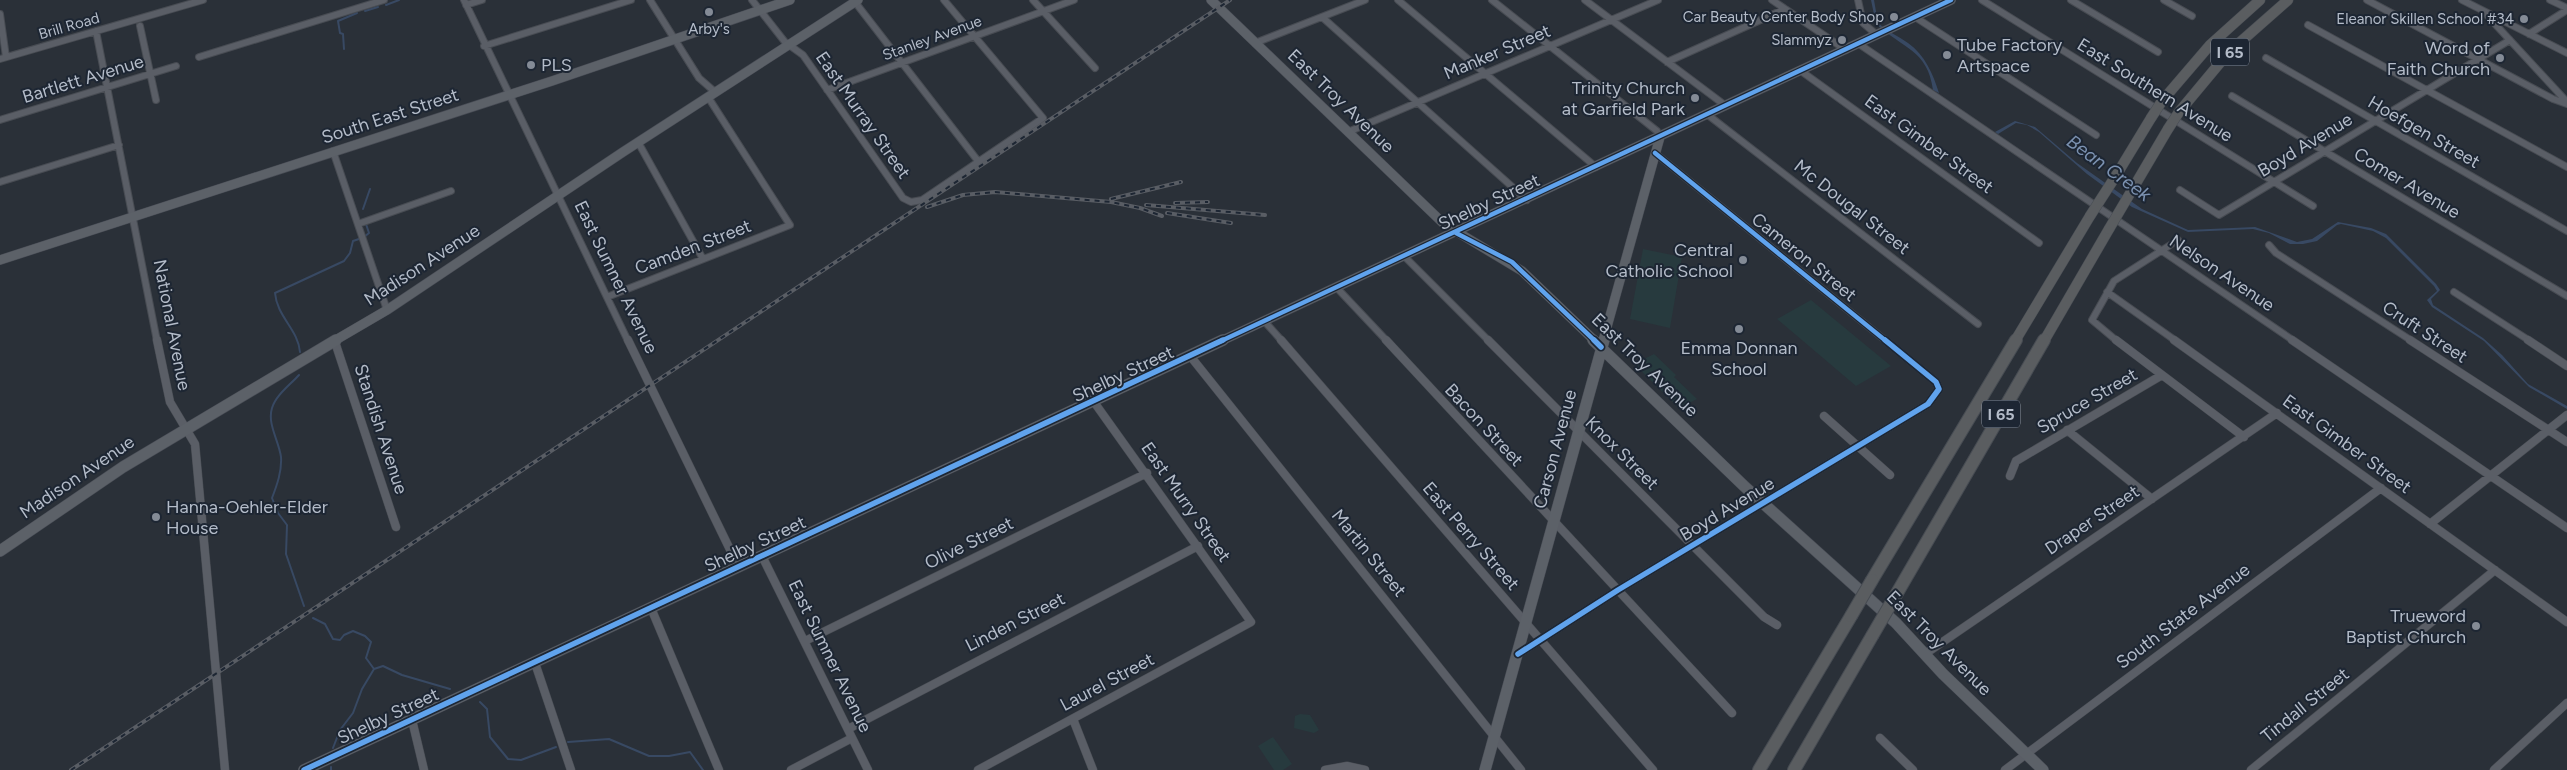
<svg xmlns="http://www.w3.org/2000/svg" width="2567" height="770" font-family="Figtree,sans-serif">
  <style>
    .green { fill: #273a3e }
    .water { fill: #384963 }
    .lines { fill: none; stroke-linecap: round; stroke-linejoin: round }
    .stream { stroke: #384963; stroke-width: 2 }
    .minor-far1-casing { stroke: #484c53; stroke-width: 8 }
    .minor-casing { stroke: #484c53; stroke-width: 9 }
    .major-far1-casing { stroke: #484c55; stroke-width: 10 }
    .major-casing { stroke: #484c55; stroke-width: 12 }
    .highway-far1-casing { stroke: #474c53; stroke-width: 11 }
    .highway-casing { stroke: #474c53; stroke-width: 14 }
    .minor-far1 { stroke: #5a5e66; stroke-width: 6 }
    .minor { stroke: #5a5e66; stroke-width: 8 }
    .major-far1 { stroke: #5c6168; stroke-width: 9 }
    .major { stroke: #5c6168; stroke-width: 11 }
    .highway-far1 { stroke: #5a5d60; stroke-width: 10 }
    .highway { stroke: #5a5d60; stroke-width: 12 }
    .rail-casing { stroke: #595d64; stroke-width: 4 }
    .rail { stroke: #1d2633; stroke-width: 2; stroke-dasharray: 5; stroke-linecap: butt }
    .highway-bridge-far1-casing { stroke: #474c53; stroke-width: 11; stroke-linecap: butt }
    .highway-bridge-casing { stroke: #474c53; stroke-width: 14; stroke-linecap: butt }
    .highway-bridge-far1 { stroke: #5a5d60; stroke-width: 10 }
    .highway-bridge { stroke: #5a5d60; stroke-width: 12 }
    .cycleway-far1-casing { stroke: #1d2633; stroke-width: 7 }
    .cycleway-casing { stroke: #1d2633; stroke-width: 9 }
    .cycleway-far1 { stroke: #60a3ed; stroke-width: 4.5 }
    .cycleway { stroke: #60a3ed; stroke-width: 5.5 }
    .poi-dot { fill: #848b96; stroke: #1d2633; stroke-width: 2 }
    .labels { text-anchor: middle; dominant-baseline: central; stroke-width: 4; stroke-linejoin: round; paint-order: stroke }
    .far-poi-label { font-size: 15px; fill: #b4bcc9; stroke: #1d2633; text-anchor: end }
    .far-street-label { font-size: 15px; fill: #b4bcc9; stroke: #1d2633 }
    .shield { fill: #1d2633; stroke: #878f9c; stroke-width: 1 }
    .shield-label { font-size: 16px; font-weight: bold; fill: #b4bcc9 }
    .poi-label { font-size: 18px; fill: #b4bcc9; stroke: #1d2633; text-anchor: end }
    .street-label { font-size: 18px; fill: #b4bcc9; stroke: #1d2633 }
    .water-label { font-size: 19px; font-style: italic; fill: #7c92b1; stroke: #1d2633 }
  </style>
  <rect width="100%" height="100%" fill="#2a3038"/>
  <path class="green" d="M1643,249L1682,257L1670,328L1630,319Z
    M1811,300L1891,366L1856,386L1777,319Z
    M1654,354L1676,375L1674,377L1697,399L1679,408L1634,364Z
    M1300,714L1310,715L1319,730L1314,733L1294,728L1295,716Z
    M1273,737L1292,764L1283,770H1274L1258,746Z"/>
  <path class="water" d="M1871,0H1874L1878,23C1887,31 1898,36 1908,43C1925,55 1933,74 1939,93L1933,90C1928,50 1902,48 1876,24Z
    M2015,121L2035,127L2077,163L2142,209L2188,230L2255,227L2297,242L2312,239L2338,222L2371,228L2386,234L2436,284L2440,290L2431,299L2433,305L2483,338L2502,355L2528,384L2567,406V409L2529,387L2484,341L2432,307L2427,300L2437,291L2434,286L2386,238L2373,231L2341,224L2337,225L2317,241L2303,244H2290L2269,233L2253,229L2188,232L2132,207L2087,174L2039,132L2027,125L2016,123L1998,134L1995,132Z"/>
  <g class="lines">
    <path class="stream" d="M386,5L399,0
      M365,11L378,7
      M344,49L343,34L340,33L338,21L357,13
      M363,209L370,189
      M364,237L369,233L366,224
      M300,352C298,329 277,317 275,293L344,261L350,253L353,241L359,239
      M299,375C290,385 276,395 272,408C267,424 279,441 281,457C282,471 277,485 272,498L278,513L287,525L286,554L304,606
      M313,618L325,624L333,639L340,640L344,635L353,631L365,636L371,642L366,658L374,669
      M374,669L383,666L402,675L450,689
      M480,702L487,709L490,737L508,759L521,760L556,747
      M568,742L609,739L649,756H669L690,752L703,770
      M333,748L340,730L353,713L362,689L374,669
      M331,767V770"/>
    <defs>
      <path id="minor-far1" d="M464,0L628,341
        M650,0L699,78L715,92
        M752,0L785,42L803,55L903,198L911,202L922,200L1043,118L944,0
        M1033,0L1095,68
        M1398,0L1596,167
        M1492,0L1657,131L1660,137
        M1585,0L1726,106
        M1772,0L1846,50
        M1858,0L1863,23L1877,35
        M1982,0L2313,206
        M2071,0L2158,52
        M2164,0L2192,16
        M2367,0L2553,99L2567,104
        M2462,0L2567,53
        M2550,0L2567,8
        M855,2L978,161
        M466,5L482,0
        M2484,12L2567,102
        M0,14L6,57
        M1322,17L1527,200
        M1915,17L2096,135
        M2308,25L2567,167
        M140,26L156,100
        M96,31L157,341
        M2529,34L2567,10
        M1255,43L1365,0
        M1859,44L2294,341
        M484,46L631,0
        M199,57L384,0
        M2266,58L2567,231
        M0,59L203,0
        M1667,62L1785,9
        M1801,71L2039,243
        M827,90L1074,0
        M2232,96L2567,296
        M1708,115L1978,324
        M0,120L176,66
        M1348,132L1658,0
        M638,142L703,259
        M333,151L387,310
        M1655,153L1886,341
        M0,182L119,145
        M2180,190L2219,215L2510,40
        M358,224L451,191
        M2269,245L2276,253L2412,341
        M1405,257L1489,341
        M1337,288L1387,341
        M2107,292L2176,341
        M2454,292L2530,341
        M607,297L790,225L708,97
        M1265,322L1282,341
        M2117,341L2092,320L2114,281L2178,240"/>
      <path id="minor" d="M157,340L170,402L195,444L225,770
        M628,340L739,568
        M1281,340L1653,770
        M1386,340L1732,713
        M1488,340L1764,617L1777,625
        M2116,340L2244,437
        M2174,340L2567,622
        M2292,340L2567,528
        M2410,340L2567,442
        M2528,340L2567,366
        M335,342L396,527
        M1191,357L1521,770
        M1824,416L1890,475
        M2067,430L2152,499
        M2010,476L2016,461L2162,375
        M2430,524L2567,415
        M762,556L868,770
        M651,608L719,770
        M805,641L1147,473
        M1518,654L1618,590L1928,404L1939,389L1936,382L1885,340
        M1925,654L2277,413
        M535,663L571,770
        M1073,719L1093,770
        M412,720L424,770
        M848,729L1198,546
        M1880,738L1913,770
        M791,770L852,738
        M978,770L1251,622L1094,402
        M1325,770L1347,766L1365,770
        M2005,770L2381,488
        M2251,770L2495,570
        M2494,770L2567,703"/>
      <path id="major-far1" d="M1211,0L1444,224L1522,271L1595,341
        M0,260L552,81L790,0
        M334,341L387,310L623,152L858,0
        M1221,341L1951,0
        M1603,341L1660,137"/>
      <path id="major" d="M1593,340L1744,486L1896,623L1943,674L2043,770
        M0,551L123,467L336,340
        M304,770L1223,340
        M1485,770L1604,340"/>
      <path id="highway-far1" d="M2162,101L2210,45L2260,0
        M2179,112L2229,52L2288,0
        M2117,174L2151,118
        M2135,185L2168,129
        M2015,341L2090,216
        M2044,341L2109,229"/>
      <path id="highway" d="M1872,580L2016,340
        M1893,600L2044,340
        M1759,770L1851,616
        M1794,770L1872,636"/>
    </defs>
    <use href="#minor-far1" class="minor-far1-casing"/>
    <use href="#minor" class="minor-casing"/>
    <use href="#major-far1" class="major-far1-casing"/>
    <use href="#major" class="major-casing"/>
    <use href="#highway-far1" class="highway-far1-casing"/>
    <use href="#highway" class="highway-casing"/>
    <use href="#minor-far1" class="minor-far1"/>
    <use href="#minor" class="minor"/>
    <use href="#major-far1" class="major-far1"/>
    <use href="#major" class="major"/>
    <use href="#highway-far1" class="highway-far1"/>
    <use href="#highway" class="highway"/>
    <defs>
      <path id="rail" d="M1111,199L1181,182
        M1175,203L1208,202
        M1146,205L1265,215
        M927,207L963,195L995,192L1111,202L1140,208L1162,216
        M1167,213L1231,223
        M71,770L1230,0"/>
    </defs>
    <use href="#rail" class="rail-casing"/>
    <use href="#rail" class="rail"/>
    <defs>
      <path id="highway-bridge-far1" d="M2151,118L2162,101
        M2168,129L2179,112
        M2090,216L2117,174
        M2109,229L2135,185"/>
      <path id="highway-bridge" d="M1851,616L1872,580
        M1872,636L1893,600"/>
    </defs>
    <use href="#highway-bridge-far1" class="highway-bridge-far1-casing"/>
    <use href="#highway-bridge" class="highway-bridge-casing"/>
    <use href="#highway-bridge-far1" class="highway-bridge-far1"/>
    <use href="#highway-bridge" class="highway-bridge"/>
    <defs>
      <path id="cycleway-far1" d="M1655,153L1886,341
        M1456,233L1512,262L1595,341
        M1221,341L1951,0"/>
      <path id="cycleway" d="M1594,340L1601,347
        M1518,654L1618,590L1928,404L1939,389L1936,382L1885,340
        M304,770L1223,340"/>
    </defs>
    <use href="#cycleway-far1" class="cycleway-far1-casing"/>
    <use href="#cycleway" class="cycleway-casing"/>
    <use href="#cycleway-far1" class="cycleway-far1"/>
    <use href="#cycleway" class="cycleway"/>
  </g>
  <g class="poi-dot">
    <circle cx="709" cy="12" r="5"/>
    <circle cx="1894" cy="17" r="5"/>
    <circle cx="2524" cy="19" r="5"/>
    <circle cx="1842" cy="40" r="5"/>
    <circle cx="1947" cy="55" r="5"/>
    <circle cx="2500" cy="58" r="5"/>
    <circle cx="531" cy="65" r="5"/>
    <circle cx="1695" cy="98" r="5"/>
    <circle cx="1743" cy="260" r="5"/>
    <circle cx="1739" cy="329" r="5"/>
    <circle cx="156" cy="517" r="5"/>
    <circle cx="2476" cy="626" r="5"/>
  </g>
  <g class="labels">
    <g class="far-poi-label">
      <text x="1884" y="17">Car Beauty Center Body Shop</text>
      <text x="2514" y="19">Eleanor Skillen School #34</text>
      <text x="709" y="29" text-anchor="middle">Arby's</text>
      <text x="1832" y="40">Slammyz</text>
    </g>
    <g class="far-street-label">
      <text transform="translate(69 26) rotate(-16)">Brill Road</text>
      <text transform="translate(932 38) rotate(-20)">Stanley Avenue</text>
    </g>
    <g class="shield">
      <rect x="2211" y="38.5" width="38" height="27" rx="4"/>
      <rect x="1982" y="400.5" width="38" height="27" rx="4"/>
    </g>
    <g class="shield-label">
      <text x="2230" y="52">I 65</text>
      <text x="2001" y="414">I 65</text>
    </g>
    <g class="poi-label">
      <text x="1957" y="45" text-anchor="start">Tube Factory<tspan x="1957" dy="21">Artspace</tspan></text>
      <text x="2490" y="48">Word of<tspan x="2490" dy="21">Faith Church</tspan></text>
      <text x="541" y="65" text-anchor="start">PLS</text>
      <text x="1685" y="88">Trinity Church<tspan x="1685" dy="21">at Garfield Park</tspan></text>
      <text x="1733" y="250">Central<tspan x="1733" dy="21">Catholic School</tspan></text>
      <text x="1739" y="348" text-anchor="middle">Emma Donnan<tspan x="1739" dy="21">School</tspan></text>
      <text x="166" y="507" text-anchor="start">Hanna-Oehler-Elder<tspan x="166" dy="21">House</tspan></text>
      <text x="2466" y="616">Trueword<tspan x="2466" dy="21">Baptist Church</tspan></text>
    </g>
    <g class="street-label">
      <text transform="translate(1497 52) rotate(-23)">Manker Street</text>
      <text transform="translate(83 79) rotate(-17)">Bartlett Avenue</text>
      <text transform="translate(2155 90) rotate(32)">East Southern Avenue</text>
      <text transform="translate(1341 101) rotate(44)">East Troy Avenue</text>
      <text transform="translate(863 115) rotate(55)">East Murray Street</text>
      <text transform="translate(390 116) rotate(-18)">South East Street</text>
      <text transform="translate(2424 132) rotate(30)">Hoefgen Street</text>
      <text transform="translate(1929 144) rotate(36)">East Gimber Street</text>
      <text transform="translate(2305 145) rotate(-31)">Boyd Avenue</text>
      <text transform="translate(2407 183) rotate(31)">Comer Avenue</text>
      <text transform="translate(1489 202) rotate(-25)">Shelby Street</text>
      <text transform="translate(1852 207) rotate(38)">Mc Dougal Street</text>
      <text transform="translate(693 247) rotate(-21)">Camden Street</text>
      <text transform="translate(1804 257) rotate(39)">Cameron Street</text>
      <text transform="translate(422 265) rotate(-33)">Madison Avenue</text>
      <text transform="translate(2222 273) rotate(34)">Nelson Avenue</text>
      <text transform="translate(616 277) rotate(64)">East Sumner Avenue</text>
      <text transform="translate(172 325) rotate(79)">National Avenue</text>
      <text transform="translate(2425 332) rotate(33)">Cruft Street</text>
      <text transform="translate(1645 365) rotate(44)">East Troy Avenue</text>
      <text transform="translate(1123 374) rotate(-25)">Shelby Street</text>
      <text transform="translate(2087 401) rotate(-30)">Spruce Street</text>
      <text transform="translate(1484 425) rotate(47)">Bacon Street</text>
      <text transform="translate(381 429) rotate(72)">Standish Avenue</text>
      <text transform="translate(2347 444) rotate(36)">East Gimber Street</text>
      <text transform="translate(1555 449) rotate(-75)">Carson Avenue</text>
      <text transform="translate(1622 453) rotate(45)">Knox Street</text>
      <text transform="translate(77 477) rotate(-34)">Madison Avenue</text>
      <text transform="translate(1186 502) rotate(55)">East Murry Street</text>
      <text transform="translate(1727 509) rotate(-31)">Boyd Avenue</text>
      <text transform="translate(2092 520) rotate(-34)">Draper Street</text>
      <text transform="translate(1471 536) rotate(49)">East Perry Street</text>
      <text transform="translate(969 543) rotate(-26)">Olive Street</text>
      <text transform="translate(755 544) rotate(-25)">Shelby Street</text>
      <text transform="translate(1369 553) rotate(51)">Martin Street</text>
      <text transform="translate(2183 616) rotate(-37)">South State Avenue</text>
      <text transform="translate(1015 622) rotate(-27)">Linden Street</text>
      <text transform="translate(1939 643) rotate(45)">East Troy Avenue</text>
      <text transform="translate(830 656) rotate(64)">East Sumner Avenue</text>
      <text transform="translate(1107 682) rotate(-28)">Laurel Street</text>
      <text transform="translate(2305 705) rotate(-39)">Tindall Street</text>
      <text transform="translate(388 716) rotate(-25)">Shelby Street</text>
    </g>
    <g class="water-label">
      <text transform="translate(2109 168) rotate(36)">Bean Creek</text>
    </g>
  </g>
</svg>
